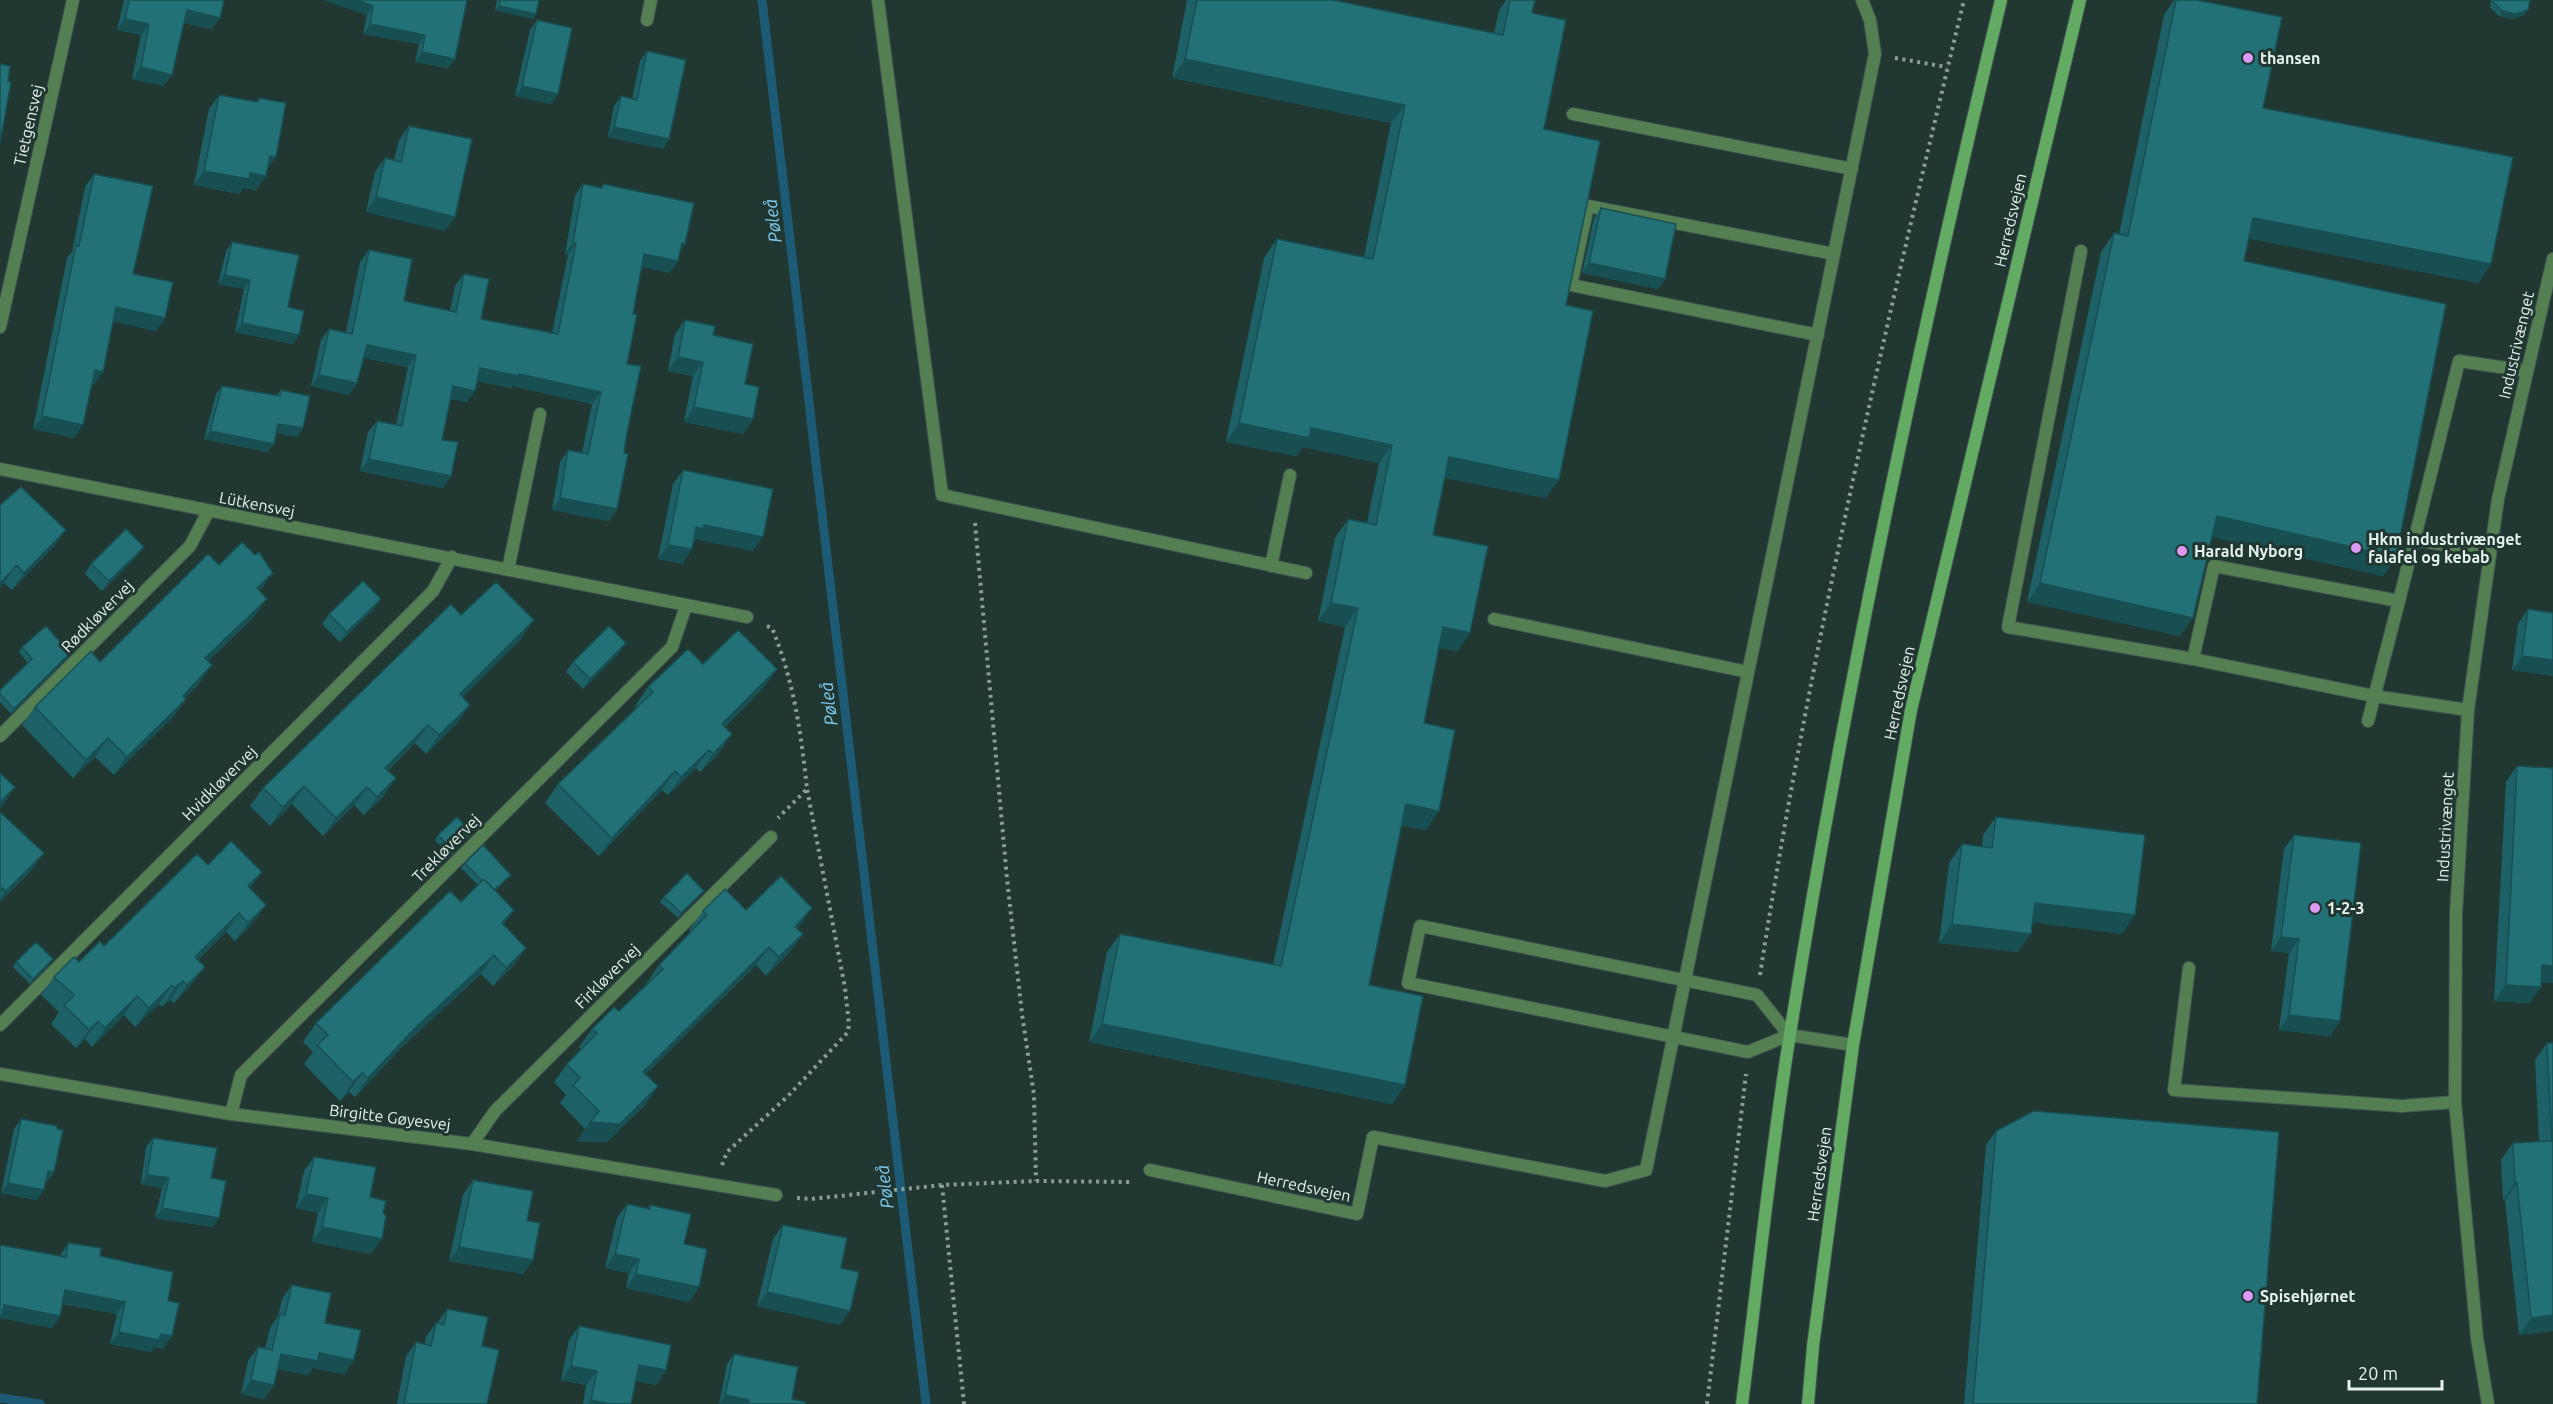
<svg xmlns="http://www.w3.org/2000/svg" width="2553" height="1404" font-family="Ubuntu,sans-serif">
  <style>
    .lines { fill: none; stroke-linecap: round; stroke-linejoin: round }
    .stream { stroke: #1d5a75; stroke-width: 9 }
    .lane-casing { stroke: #40554f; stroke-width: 14 }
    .street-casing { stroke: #40554f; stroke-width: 14 }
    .secondary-casing { stroke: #40554f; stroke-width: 14 }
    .path { stroke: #8c9d98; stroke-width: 4; stroke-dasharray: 3 4.5; stroke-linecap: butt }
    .lane { stroke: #537f52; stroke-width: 12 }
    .street { stroke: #537f52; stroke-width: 12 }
    .secondary { stroke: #63aa62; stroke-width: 12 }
    .wall { fill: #1d6166 }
    .shaded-wall { fill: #184f53 }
    .building { fill: #227177; stroke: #184f53; stroke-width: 1.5 }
    .poi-dot { fill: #dd99f3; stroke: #213731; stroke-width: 2 }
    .labels { text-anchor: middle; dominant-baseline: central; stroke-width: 6; stroke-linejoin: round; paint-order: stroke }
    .poi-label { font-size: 16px; font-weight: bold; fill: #e5f2ed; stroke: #213731; text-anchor: start }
    .street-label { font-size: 16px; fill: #e5f2ed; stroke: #213731 }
    .water-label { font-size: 18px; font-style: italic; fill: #7fccf2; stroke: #213731 }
  </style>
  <rect width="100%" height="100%" fill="#213731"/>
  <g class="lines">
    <path class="stream" d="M762,0L926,1404
      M0,1398L40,1404"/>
    <defs>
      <path id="lane" d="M878,0L942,495L1306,573
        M1573,114L1852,169
        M2081,251L2008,627L2193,659L2374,696L2468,710
        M1818,335L1571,285L1588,206L1834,254
        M2414,540L2490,552
        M1271,566L1290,475
        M2399,601L2459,361L2527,371
        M1494,619L1748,672
        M2193,659L2214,566L2399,601L2368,721
        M1420,926L1757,995L1789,1035L1748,1052L1408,983Z
        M2189,968L2174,1090L2402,1106L2455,1102
        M1789,1035L1853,1045
        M1150,1170L1357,1214L1373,1137L1605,1181L1646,1170L1875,54L1870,20L1862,0"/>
      <path id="street" d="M647,20L651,0
        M0,327L73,0
        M0,469L747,617
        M508,570L540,414
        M0,736L190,546L208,512
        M0,1025L433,591L452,557
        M0,1074L231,1114L472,1144L776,1195
        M231,1114L241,1075L672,647L686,606
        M472,1144L495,1111L771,837
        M2488,1404L2477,1338L2455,1102L2456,914L2468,710L2498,499L2553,259"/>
      <path id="secondary" d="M1742,1404C1758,1281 1770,1157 1790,1034C1845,686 1919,342 2001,0
        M1808,1404L1813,1346L1853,1045L1911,710L2080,0"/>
    </defs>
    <use href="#lane" class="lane-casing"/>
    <use href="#street" class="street-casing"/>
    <use href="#secondary" class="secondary-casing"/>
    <path class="path" d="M1895,58L1947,67
      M975,523L1007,879L1022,1014L1034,1095L1036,1181
      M767,626L772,628C794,681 801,733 807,789L778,818
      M1760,975C1811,646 1886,323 1964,0
      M722,1165L727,1152L788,1096L848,1032L849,1024L845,988L807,789
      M942,1185L964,1404
      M797,1198L811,1199L942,1185L1036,1181L1133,1182
      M1707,1404L1746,1074"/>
    <use href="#lane" class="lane"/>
    <use href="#street" class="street"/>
    <use href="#secondary" class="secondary"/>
  </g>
  <path class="wall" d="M124,0H224L212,29L184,23L164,86L132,79L141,35L117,30Z
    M324,0H467L455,59L448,68L415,62L419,44L363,34L367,15Z
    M497,0H539L533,19L495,10Z
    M1187,0H1333L1494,33L1499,11L1506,0H1535L1532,13L1544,129L1566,305L1546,498L1445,478L1433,535L1470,633L1457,651L1439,648L1424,723L1426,830L1401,825L1369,985L1405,1085L1392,1104L1089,1042L1107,952L1120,934L1273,965L1345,627L1318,621L1335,538L1348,519L1367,523L1379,463L1303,447L1296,456L1226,442L1264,258L1277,239L1364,257L1391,123L1172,78Z
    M2174,0H2197L2263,108L2491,264L2478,283L2249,238L2244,261L2396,557L2383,576L2212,537L2180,636L2027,602L2101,252L2114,233L2119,234L2164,15Z
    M2491,0H2530L2524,15L2512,19L2499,16L2490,7Z
    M537,20L551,104L515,96L530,30Z
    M647,51L669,139L663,149L608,137L614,106L621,96L632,99L640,61Z
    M219,95L256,102L259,98L267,170L266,176L256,190L243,188L239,194L194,185L209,109Z
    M409,126L455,217L445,231L366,212L375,172L385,158L394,160L399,140Z
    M94,174L133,274L165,318L156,331L113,321L94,385L92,384L74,438L33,429L67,258L72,252L85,187Z
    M583,184L600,188L603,184L685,244L680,252L670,273L642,267L633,314L627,364V433L617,509L609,521L552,510L560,462L568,450L582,453L592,404L512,386L511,388L477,381L467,402L451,399L442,440L443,488L360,471L368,432L377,421L396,425L408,367L364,358L357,383L349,395L311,386L321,340L329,329L346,332L360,262L369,250L404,301L450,311L455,286L464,274L481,319L552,333L568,255L565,254L575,196Z
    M1601,208L1665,279L1658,289L1582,273L1594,218Z
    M232,242L299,335L293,344L235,332L244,289L218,284L226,251Z
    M685,320L713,335L753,419L743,434L684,422L693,376L668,371L675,334Z
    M222,386L277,395L281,390L303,428L297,437L276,433L268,452L204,439L216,394Z
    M683,470L753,551L696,539L694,543L692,549L682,564L658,559L673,484Z
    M0,505L66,530L53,547L12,590L4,583Z
    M137,556L102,591L85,574L91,564Z
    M219,565L260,591L254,617L208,661L199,684L185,698L186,699L173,717L114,775L95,757L73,778L22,725L35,707L100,662Z
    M374,609L340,642L322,624L329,614Z
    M2528,609L2553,613V676L2512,670L2518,624Z
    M461,615L521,639L463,697L470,705L457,723L426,754L415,743L388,771L383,797L364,815L354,805L323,836L292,804L270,826L250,806L263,788Z
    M22,647L70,653L67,658L11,714L0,702V690L28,663L19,652Z
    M619,653L583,689L566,672L573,662Z
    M703,664L777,669L764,687L725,727L732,734L719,753L700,772L696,768L668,795L662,790L599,856L545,803L558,784L637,707L635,706L648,687Z
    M2517,766L2553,768V983L2541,982V987L2529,1003L2494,1001L2506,782Z
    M0,812L44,853L30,872L0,902Z
    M1996,817L2122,934L2032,922L2018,952L1939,943L1949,863L1962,844L1982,847L1983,835Z
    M472,833L468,838L450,856L435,840L438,835Z
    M2294,835L2340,1021L2330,1036L2279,1030L2289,953L2271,951L2284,849Z
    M465,863L511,875L495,891L504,925L526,948L513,966L493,986L481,974L403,1046L355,1097L349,1092L340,1101L304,1064L313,1052L303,1042L316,1023L461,902L478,885L461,868Z
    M208,865L262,872L250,888L253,923L235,941L226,932L198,960L191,985L174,1003L170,1000L162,1007L159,1004L135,1027L124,1015L92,1047L85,1039L76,1048L51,1024L59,1012L41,995L54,977L104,946Z
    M700,895L678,918L660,902L664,897Z
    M746,910L797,929L803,934L789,953L766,976L756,965L646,1074L658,1086L645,1105L607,1142L577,1141L585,1129L560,1103L566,1095L554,1082L567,1064L581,1050L579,1047L592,1029L619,1011L647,985L646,984L659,965L691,931L689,930L703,911Z
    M16,962L50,964L30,984L13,967Z
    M2547,1043H2553V1331L2519,1335L2505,1200H2503L2501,1160L2513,1143L2539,1141L2535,1060Z
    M21,1119L54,1172L47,1182H46L37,1200L1,1193L14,1129Z
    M1996,1131L2257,1404H1964L1986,1145Z
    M153,1138L211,1178L213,1227L155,1218L162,1188L141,1184L146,1147Z
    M314,1157L370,1197L371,1254L312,1242L318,1213L296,1208L304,1171Z
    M473,1180L527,1221L533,1260L523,1274L449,1261L463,1195Z
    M627,1204L648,1208L650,1205L684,1244L699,1287L689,1302L626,1288L629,1273L605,1268L617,1218Z
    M783,1225L841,1268L840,1325L757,1306L773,1239Z
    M68,1243L100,1256L168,1301L163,1349L155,1347L151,1352L110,1344L117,1314L63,1304L60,1316L52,1328L1,1318L0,1320V1245L60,1256Z
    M292,1285L325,1323L354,1360L344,1374L313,1368L308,1375L278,1369L274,1385L264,1399L241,1394L248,1361L258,1347L265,1349L270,1328L278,1316L282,1299Z
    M447,1309L482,1346L487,1404H397L406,1356L416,1342L425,1344L426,1337L436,1323H437Z
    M579,1326L666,1370L656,1385L636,1381L631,1404H583L586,1385L561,1380L569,1340Z
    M734,1354L792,1399L805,1404H719L727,1364Z"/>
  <path class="shaded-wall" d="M324,0H357L373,6L367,15Z
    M499,6L536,14L533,19L495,10Z
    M187,10L220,18L212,29L179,22Z
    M2528,10L2524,15L2512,19L2499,16L2502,11Z
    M125,19L149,24L141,35L117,30Z
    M370,24L425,35L419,44L363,34Z
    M422,52L455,59L448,68L415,62Z
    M1185,59L1405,105L1391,123L1172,78Z
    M141,67L172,75L164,86L132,79Z
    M522,86L558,94L551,104L515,96Z
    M614,127L669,139L663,149L608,137Z
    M270,156L276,157L266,171Z
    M204,171L250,173L266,176L256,190L243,188L239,194L194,185Z
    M376,197L455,217L445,231L366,212Z
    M2253,218L2491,264L2478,283L2240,237Z
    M573,243H576L568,255L565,254Z
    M682,243L685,244L677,256Z
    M644,254L678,261L670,273L636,266Z
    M1589,263L1665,279L1658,289L1582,273Z
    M225,275L250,280L244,289L218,284Z
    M116,307L165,318L156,331L107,320Z
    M242,323L299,335L293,344L235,332Z
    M367,345L416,355L408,367L359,357Z
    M678,357L703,362L693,376L668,371Z
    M480,368L519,374L601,392L592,404L512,386L511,388L471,380Z
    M95,370L103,372L94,385L86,383Z
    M319,375L357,383L349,395L311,386Z
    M453,386L475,391L467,402L445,398Z
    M694,407L753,419L743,434L684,422Z
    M42,416L83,425L74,438L33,429Z
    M1239,423L1311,428L1392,445L1379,463L1303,447L1296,456L1226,442Z
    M278,424L303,428L297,437L272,432Z
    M210,431L274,444L268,452L204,439Z
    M1449,457L1559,480L1546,498L1436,476Z
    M369,459L451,476L443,488L360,471Z
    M560,498L617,509L609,521L552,510Z
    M2217,516L2396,557L2383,576L2204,535Z
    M704,525L763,537L753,551L696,539L694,543L696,527Z
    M66,530L53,547L12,590L24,573Z
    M668,545L692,549L682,564L658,559Z
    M144,547L137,556L102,591L109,581Z
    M17,565L4,583L0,588V583Z
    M273,573L260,591L257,588Z
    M2040,583L2193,618L2180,636L2027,602Z
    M267,599L254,617L192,677L205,658Z
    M381,599L374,609L340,642L347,632Z
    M1331,603L1358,608L1345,627L1318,621Z
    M534,620L521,639L447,713L460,694Z
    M1443,627L1470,633L1457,651L1430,646Z
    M626,643L619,653L583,689L590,679Z
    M70,653L67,658L11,714L14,709Z
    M2522,656L2553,660V676L2512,670Z
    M212,665L199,684L170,714L183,696Z
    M777,669L764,687L709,742L722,724Z
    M186,699L173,717L114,775L127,757Z
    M470,705L457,723L426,754L439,735Z
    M428,725L415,743L372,786L385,768Z
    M732,734L719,753L700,772L713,754Z
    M108,738L95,757L73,778L86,760Z
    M709,750L696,768L668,795L681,777Z
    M675,771L662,790L599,856L612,838Z
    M396,778L383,797L364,815L377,797Z
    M304,786L292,804L270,826L283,807Z
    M15,787L2,806L0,808V802Z
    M367,787L354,805L323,836L336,818Z
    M1406,804L1439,811L1426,830L1393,823Z
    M472,833L468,838L450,856L453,851Z
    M44,853L30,872L0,902V899L5,892Z
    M262,872L249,890L248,886Z
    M511,875L489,897L492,892Z
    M704,891L700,895L678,918L681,913Z
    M2035,903L2135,915L2122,934L2022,921Z
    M266,905L253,923L235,941L248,923Z
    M812,908L799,927L782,945L795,927Z
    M514,910L501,929L502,923Z
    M239,913L226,932L182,976L195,957Z
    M1952,924L2031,934L2018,952L1939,943Z
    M803,934L789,953L766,976L779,957Z
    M2281,937L2299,939L2289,953L2271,951Z
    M769,947L756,965L630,1090L643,1072Z
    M526,948L513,966L493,986L506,968Z
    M494,955L481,974L403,1046L355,1097L368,1078L416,1027Z
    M53,959L50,964L30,984L33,979Z
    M2542,965L2553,966V983L2530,982Z
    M205,967L191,985L174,1003L187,985Z
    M183,981L170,1000L162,1007L175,988Z
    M172,985L159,1004L135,1027L149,1008Z
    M2506,985L2541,987L2529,1003L2494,1001Z
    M137,996L124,1015L92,1047L105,1028Z
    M2289,1015L2340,1021L2330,1036L2279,1030Z
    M98,1021L85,1039L76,1048L89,1030Z
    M1102,1024L1405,1085L1392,1104L1089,1042Z
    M362,1073L349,1092L340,1101L353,1082Z
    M658,1086L645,1105L607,1142L577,1141L590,1122Z
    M48,1171L54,1172L47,1182L41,1181Z
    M147,1175L169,1178L162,1188L141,1184Z
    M8,1183L44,1190L37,1200L1,1193Z
    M2515,1183H2517L2505,1200H2503Z
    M306,1194L328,1198L318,1213L296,1208Z
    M162,1208L219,1218L213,1227L155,1218Z
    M322,1227L382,1239L371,1254L312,1242Z
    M459,1247L533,1260L523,1274L449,1261Z
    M615,1254L639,1259L629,1273L605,1268Z
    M636,1274L699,1287L689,1302L626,1288Z
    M65,1290L125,1302L117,1314L57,1302Z
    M767,1292L850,1311L840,1325L757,1306Z
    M4,1305L60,1316L52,1328L1,1318L0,1320V1311Z
    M2553,1315V1331L2519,1335L2531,1318Z
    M119,1332L161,1334L172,1336L163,1349L155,1347L151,1352L110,1344Z
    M319,1353L354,1360L344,1374L313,1368L308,1375L271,1368L281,1354Z
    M639,1365L666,1370L656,1385L629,1379Z
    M571,1366L597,1371L586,1385L561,1380Z
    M251,1380L274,1385L264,1399L241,1394Z
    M725,1395L749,1400L747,1404H719Z
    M591,1400L610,1404H588Z"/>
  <path class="building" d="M129,0H224L220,18L187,10L172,75L141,67L149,24L125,19Z
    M357,0H467L455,59L422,52L425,35L370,24L373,6Z
    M500,0H539L536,14L499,6Z
    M1197,0H1333L1503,35L1510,0H1535L1532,13L1566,20L1544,129L1600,141L1566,305L1593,311L1559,480L1449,457L1433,535L1488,546L1470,633L1443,627L1424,723L1455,730L1439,811L1406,804L1369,985L1423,996L1405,1085L1102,1024L1120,934L1281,966L1358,608L1331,603L1348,519L1376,525L1392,445L1311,428L1309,438L1239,423L1277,239L1373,259L1405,105L1185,59Z
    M2176,0H2197L2282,17L2263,108L2513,157L2491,264L2253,218L2244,261L2446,304L2396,557L2217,516L2193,618L2040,583L2114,233L2128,236Z
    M2493,0H2530L2528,10L2516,14L2502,11L2493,2Z
    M537,20L572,28L558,94L522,86Z
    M647,51L686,60L669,139L614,127L621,96L637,100Z
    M0,64L10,66L8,81L11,82L0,143Z
    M219,95L258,102L259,98L286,103L276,157L270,156L266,176L250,173L249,179L204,171Z
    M409,126L472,139L455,217L376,197L385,158L401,162Z
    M94,174L153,186L133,274L173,282L165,318L116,307L103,372L95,370L83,425L42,416L76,245L79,246Z
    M583,184L602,188L603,184L694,203L685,244L682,243L678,261L644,254L633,314H637L627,364L641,366L627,433L624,453L628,454L617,509L560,498L568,450L588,454L601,392L519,374V376L480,368L475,391L453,386L442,440L458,442L451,476L369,459L377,421L402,426L416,355L367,345L357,383L319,375L329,329L352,334L369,250L412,259L404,301L456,312L464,274L489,279L481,319L558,334L576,243H573Z
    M1601,208L1676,224L1665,279L1589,263Z
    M232,242L299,255L288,307L304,311L299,335L242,323L250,280L225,275Z
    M685,320L715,326L713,335L753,344L745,384L759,387L753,419L694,407L703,362L678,357Z
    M222,386L280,396L281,390L310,396L303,428L278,424L274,444L210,431Z
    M683,470L773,489L763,537L704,525V529L696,527L692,549L668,545Z
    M21,487L66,530L24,573L17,565L0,583V505Z
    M126,529L144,547L109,581L91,564Z
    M242,542L255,555L259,552L273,573L257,588L267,599L205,658L212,665L183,696L186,699L127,757L108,738L86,760L35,707L91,651L100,662L208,554L219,565Z
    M363,581L381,599L347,632L329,614Z
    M496,582L534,620L460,694L470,705L439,735L428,725L385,768L396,778L377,797L367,787L336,818L304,786L283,807L263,788L451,604L461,615Z
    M2528,609L2553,613V660L2522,656Z
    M46,626L70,653L14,709L0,694V690L32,659L22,647Z
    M609,626L626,643L590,679L573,662Z
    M738,630L777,669L722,724L732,734L713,754L709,750L681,777L675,771L612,838L558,784L653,692L648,687L688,649L703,664Z
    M2517,766L2553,768V966L2542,965L2541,987L2506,985Z
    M0,773L15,787L0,802Z
    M0,812L44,853L5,892L3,888L0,891Z
    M457,817L472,833L453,851L438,835Z
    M1996,817L2145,835L2135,915L2035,903L2031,934L1952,924L1962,844L1992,848Z
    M2294,835L2361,843L2340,1021L2289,1015L2299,939L2281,937Z
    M231,841L262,872L248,886L266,905L248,923L239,913L195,957L205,967L187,985L183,981L175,988L172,985L149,1008L137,996L105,1028L98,1021L89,1030L64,1005L74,995L54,977L74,957L79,962L100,941L104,946L197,854L208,865Z
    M483,845L511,875L494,890L484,879L482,881L465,863Z
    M687,873L704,891L681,913L664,897Z
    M781,876L812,908L795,927L803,934L779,957L769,947L643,1072L658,1086L620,1124L590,1122L599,1111L573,1085L580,1078L567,1064L597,1033L592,1029L614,1007L619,1011L663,969L659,965L707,915L703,911L725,889L746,910Z
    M484,879L514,910L502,923L526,948L506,968L494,955L416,1027L368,1078L362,1073L353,1082L317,1045L328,1035L316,1023L450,891L461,902Z
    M36,942L53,959L33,979L16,962Z
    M2547,1043H2553V1315L2531,1318L2517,1183H2515L2513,1143L2552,1141Z
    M2034,1111L2279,1132L2257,1404H1973L1996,1131Z
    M21,1119L57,1126V1129L63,1130L54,1172L48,1171L44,1190L8,1183Z
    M153,1138L217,1148L211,1178L226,1181L219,1218L162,1208L169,1178L147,1175Z
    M314,1157L376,1167L370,1197L386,1201L383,1213L386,1216L382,1239L322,1227L328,1198L306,1194Z
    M473,1180L533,1191L527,1221L540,1223L533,1260L459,1247Z
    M627,1204L650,1209V1205L691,1214L684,1244L707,1249L699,1287L636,1274L639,1259L615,1254Z
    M783,1225L847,1238L841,1268L859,1272L850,1311L767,1292Z
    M68,1243L101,1248L100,1256L173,1272L168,1301L179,1303L172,1336L161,1334L159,1340L119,1332L125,1302L65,1290L60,1316L4,1305L2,1316H0V1245L66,1257Z
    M292,1285L331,1293L325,1323L361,1330L354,1360L319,1353L318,1361L281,1354L274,1385L251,1380L258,1347L272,1350L280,1314L285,1315Z
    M447,1309L488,1317L482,1346L499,1350L487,1404H404L416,1342L431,1346L436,1323L444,1325Z
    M579,1326L671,1345L666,1370L639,1365L631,1404H610L591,1400L597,1371L571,1366Z
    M734,1354L798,1367L792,1399L806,1402L805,1404H749V1400L725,1395Z"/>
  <g class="poi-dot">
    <circle cx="2248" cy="58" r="6"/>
    <circle cx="2356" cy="548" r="6"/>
    <circle cx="2182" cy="551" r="6"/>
    <circle cx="2315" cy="908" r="6"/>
    <circle cx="2248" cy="1296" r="6"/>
  </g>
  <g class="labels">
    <g class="poi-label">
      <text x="2260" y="58">thansen</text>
      <text x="2368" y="539">Hkm industrivænget<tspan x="2368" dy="18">falafel og kebab</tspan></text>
      <text x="2194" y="551">Harald Nyborg</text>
      <text x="2327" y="908">1-2-3</text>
      <text x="2260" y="1296">Spisehjørnet</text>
    </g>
    <g class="street-label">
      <text transform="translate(28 125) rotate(-77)">Tietgensvej</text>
      <text transform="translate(2010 220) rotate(-77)">Herredsvejen</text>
      <text transform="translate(2516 345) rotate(-77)">Industrivænget</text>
      <text transform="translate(257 504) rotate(11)">Lütkensvej</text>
      <text transform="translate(97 616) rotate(-45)">Rødkløvervej</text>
      <text transform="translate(1899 693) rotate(-78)">Herredsvejen</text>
      <text transform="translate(219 783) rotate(-45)">Hvidkløvervej</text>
      <text transform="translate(2445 827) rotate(-87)">Industrivænget</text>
      <text transform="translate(446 848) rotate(-45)">Trekløvervej</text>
      <text transform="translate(607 976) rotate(-45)">Firkløvervej</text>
      <text transform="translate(390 1117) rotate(7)">Birgitte Gøyesvej</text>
      <text transform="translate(1819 1174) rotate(-82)">Herredsvejen</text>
      <text transform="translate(1304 1186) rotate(12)">Herredsvejen</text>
    </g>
    <g class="water-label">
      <text transform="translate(772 221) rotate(-97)">Pøleå</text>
      <text transform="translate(828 704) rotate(-97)">Pøleå</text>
      <text transform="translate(884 1187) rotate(-97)">Pøleå</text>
    </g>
  </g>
  <path d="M2349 1380v9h93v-9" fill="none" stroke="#e5f2ed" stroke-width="3"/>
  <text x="2358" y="1380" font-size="18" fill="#e5f2ed" stroke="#213731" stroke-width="4.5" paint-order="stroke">20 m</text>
</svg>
